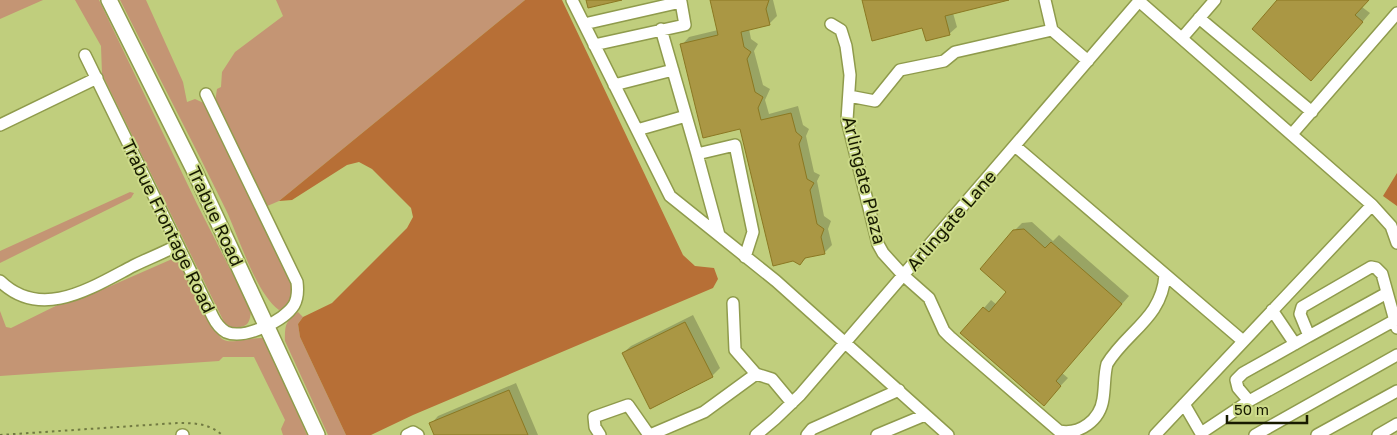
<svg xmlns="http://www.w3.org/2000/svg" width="1397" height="435" font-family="'Golos Text',sans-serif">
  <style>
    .green { fill: #c49574 }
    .forest { fill: #b76f36 }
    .shadow { fill: #0003 }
    .building { fill: #aa9744; stroke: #8b7822 }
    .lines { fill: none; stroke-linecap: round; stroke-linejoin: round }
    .minor-casing { stroke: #8f9b4c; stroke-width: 14 }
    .major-casing { stroke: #8f9b4c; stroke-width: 18 }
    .path { stroke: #717a42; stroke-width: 2; stroke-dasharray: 2.5 4; stroke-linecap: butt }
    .minor { stroke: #fff; stroke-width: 11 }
    .major { stroke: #fff; stroke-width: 15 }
    .labels { text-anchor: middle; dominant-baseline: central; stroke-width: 4; stroke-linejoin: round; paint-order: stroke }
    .street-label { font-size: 18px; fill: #171a00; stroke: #cddb8a }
  </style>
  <rect width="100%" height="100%" fill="#c0ce7d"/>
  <path class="green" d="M0,0H43L0,19Z
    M75,0H99L197,204L251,310C250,326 246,327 231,328L224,322L102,74L101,46Z
    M120,0H146L183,82L187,102L195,99L208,105L293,283C294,295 291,306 279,310C256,294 239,237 226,210C192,140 155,70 120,0Z
    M276,0H525L279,201L265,207L215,102L217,89L221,87L222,72L235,52L283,16Z
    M130,192L134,193L131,198L0,263V251Z
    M179,256L218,334C220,336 221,339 224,340C232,344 252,337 263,338L267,345L307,435H283L281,429L285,420L254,357H223L219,361L0,376V311L6,327L11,328L96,286L106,288Z
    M298,312L303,317L298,324L300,337L346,435H328L285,341C285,325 285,322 298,312Z"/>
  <path class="forest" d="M525,0H562L683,255L695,266L714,268L718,279L713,288L413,415L371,435H346L300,337L298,324L303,317L332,303L407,228L413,217L411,208L372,169L359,162L347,165L292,200L279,201Z
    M1397,173V206L1383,196Z"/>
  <path class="shadow" d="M711,0H773L777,16L769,24L749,29L751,39L758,44L754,51L763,85L770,89L765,100L769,114L798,106L803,125L809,129L806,136L814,172L820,175L817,181L824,216L831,221L828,229L832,245L824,253L808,256L800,264L741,127L682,45L689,37L718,30Z
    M863,0H1004L953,13L957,27L949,34L923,27Z
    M1279,0H1368L1362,7L1370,13L1319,72Z
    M1032,222L1053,241L1059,235L1129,296L1062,373L1068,378L1051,396L984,308L991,300L997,305L1008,292L1014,231L1022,223Z
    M693,315L720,368L712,376L623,353L631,346Z
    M516,383L538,435H436L431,424L438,416Z"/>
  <path class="building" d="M586,0H622L588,8Z
    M710,0H769L766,9L770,25L741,32L744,47L751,52L747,59L755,92L763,97L758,108L761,120L791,113L796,132L802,137L799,144L807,179L814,183L810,190L817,224L824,229L821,237L825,254L805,258L800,265L793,261L773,266L740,129L703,138L680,44L718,35Z
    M862,0H1009L945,16L950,35L926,41L922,28L872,41Z
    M1277,0H1369L1355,15L1363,22L1311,81L1252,29Z
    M1024,229L1045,248L1051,242L1122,304L1056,381L1061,386L1044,406L960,333L983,307L989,312L1006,292L980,269L1013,230Z
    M685,322L713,377L650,409L622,353Z
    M509,390L528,435H434L429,423Z"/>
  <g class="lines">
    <defs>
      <path id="minor" d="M572,0L670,196L776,281L948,435
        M1045,0L1052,30L1088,61
        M1139,1L1372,205L1155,435
        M1199,18L1312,112
        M584,24L681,2L685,25L594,45
        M831,24L841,30L846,46L850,75L847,120L878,244L883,253L903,275L929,298L944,331L950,337L1059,431C1080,435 1100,420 1103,399C1105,387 1104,375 1107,364C1127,331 1162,318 1165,275
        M661,29L697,154L735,145L753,232L745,257
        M1182,38L1215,0
        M85,55L213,317C216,323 221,329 226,332C244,340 284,321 294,305C298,298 298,290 297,282L206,94
        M614,85L673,70
        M849,96L875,101L900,70L944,61L955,52L1052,30
        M0,125L97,78
        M637,130L686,116
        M1292,134L1397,13
        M1015,146L1243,341
        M697,154L719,235
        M1372,205L1391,226L1397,243
        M0,281C41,321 91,288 133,266C147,259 163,253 178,245
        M1272,310L1295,344
        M1309,336L1387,293
        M756,374L772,379L792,403
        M1249,401L1395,320
        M1184,404L1202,435
        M1201,433L1249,401L1238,388L1236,380L1243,373L1309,336L1300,314L1302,307L1371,267L1376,268L1382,274L1397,328
        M182,435H183
        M407,435L413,432L418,435
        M600,435L595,427L594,417L628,405L649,435
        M650,435L704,412L756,374L735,350L733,303
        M756,435L775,419L800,395L1140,0
        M807,435L812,429L899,390
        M877,435L925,415
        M1255,435L1397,355
        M1317,435L1397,391
        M1378,435L1397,424"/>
      <path id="major" d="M109,0L195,172L317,435"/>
    </defs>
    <use href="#minor" class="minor-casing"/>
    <use href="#major" class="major-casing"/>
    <path class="path" d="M0,435L177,423C193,423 209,423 222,435"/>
    <use href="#minor" class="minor"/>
    <use href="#major" class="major"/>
  </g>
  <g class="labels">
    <g class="street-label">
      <text transform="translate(865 180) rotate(76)">Arlingate Plaza</text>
      <text transform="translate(216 216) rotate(65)">Trabue Road</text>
      <text transform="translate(951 220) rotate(-49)">Arlingate Lane</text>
      <text transform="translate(169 226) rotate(64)">Trabue Frontage Road</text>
    </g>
  </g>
  <path d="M1227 415v8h80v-8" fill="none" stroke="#171a00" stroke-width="2.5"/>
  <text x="1234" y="415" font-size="15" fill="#171a00" stroke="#cddb8a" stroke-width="4" paint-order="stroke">50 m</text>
</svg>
